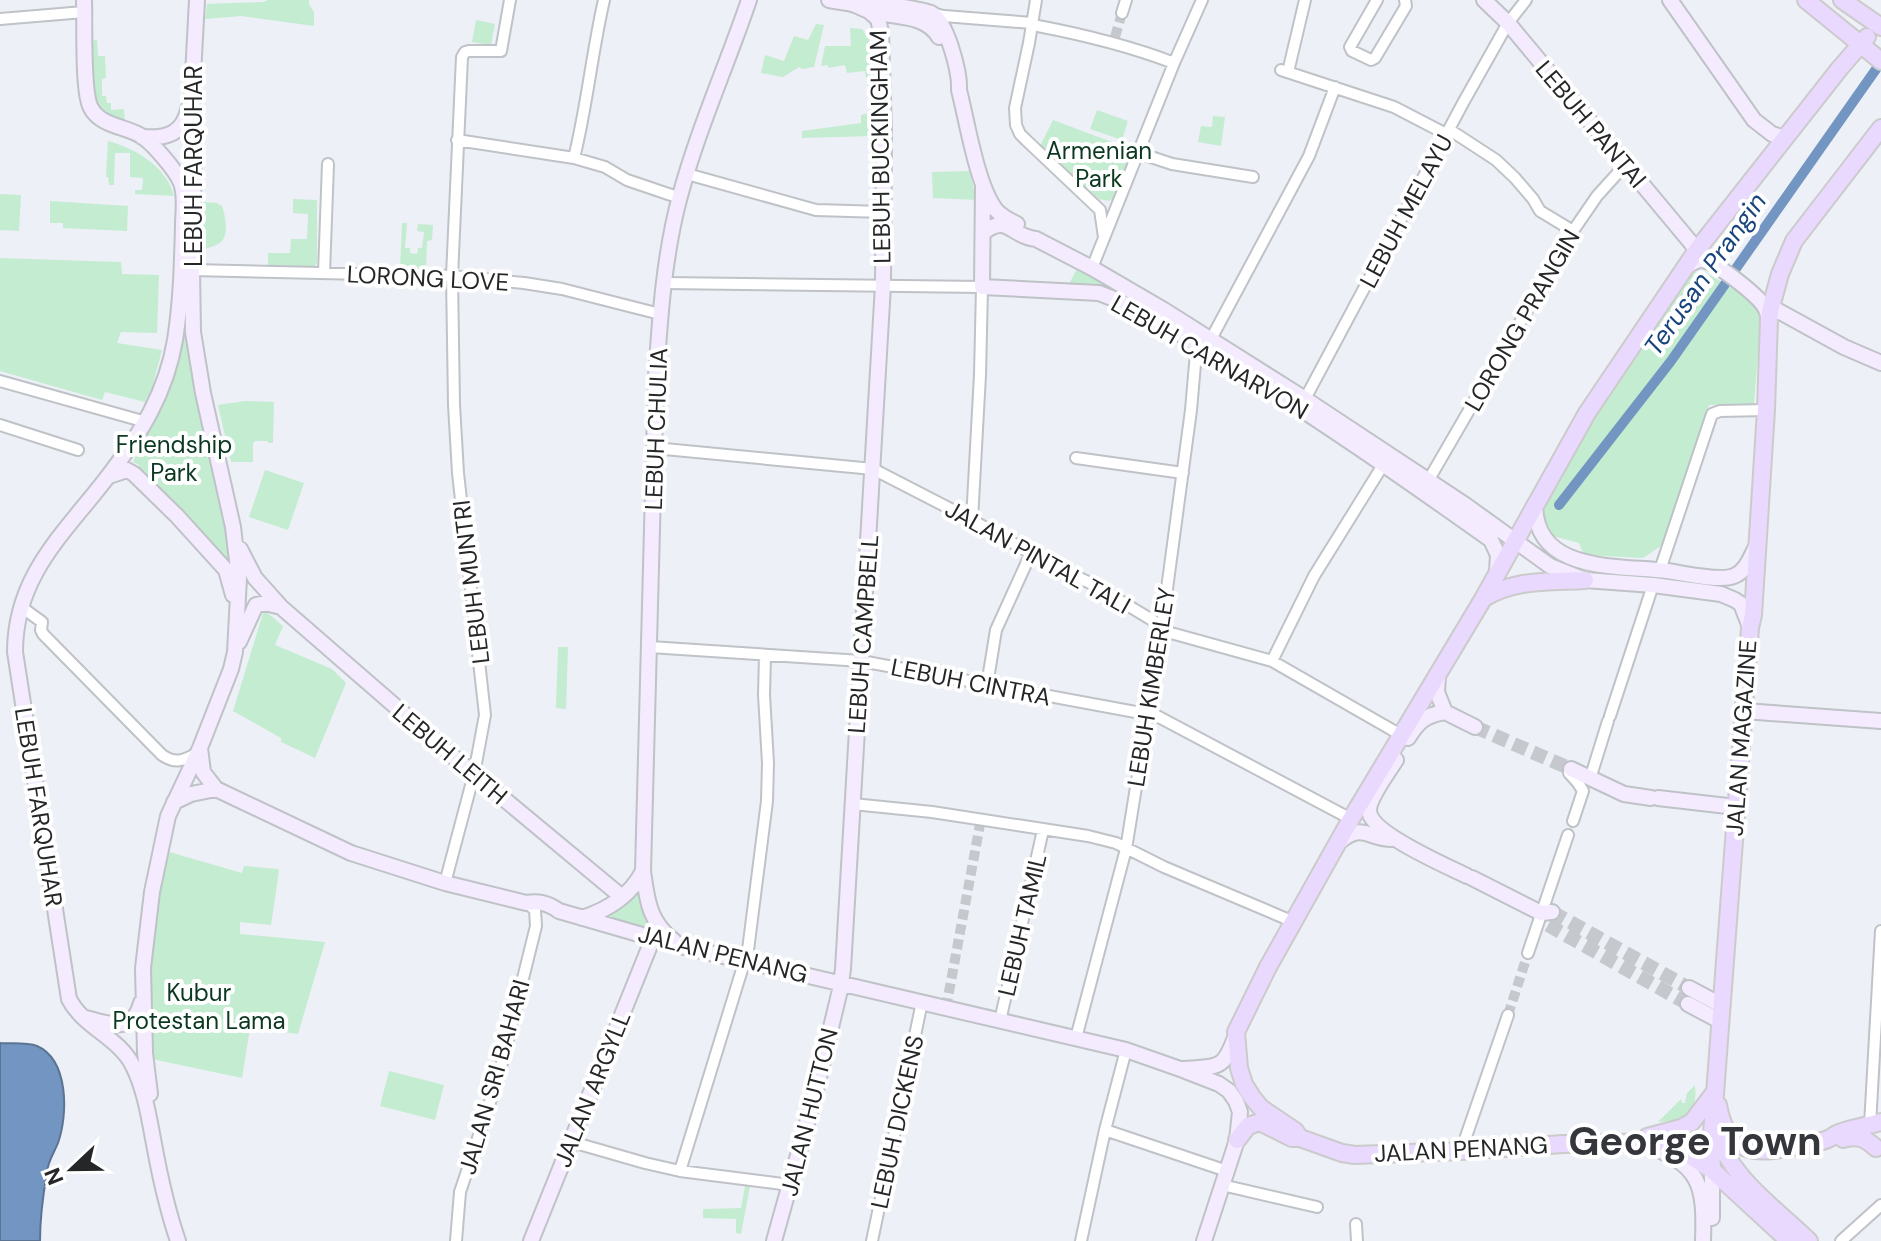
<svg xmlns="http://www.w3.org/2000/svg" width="1881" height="1241" font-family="'DM Sans',sans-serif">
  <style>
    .green { fill: #c3ecd1 }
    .water { fill: #7395c1; stroke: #5c7493; stroke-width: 2 }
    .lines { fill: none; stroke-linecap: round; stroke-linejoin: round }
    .canal { stroke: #7395c1; stroke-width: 10 }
    .street-tunnel { stroke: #c5c8cd; stroke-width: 10; stroke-dasharray: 10 5; stroke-linecap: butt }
    .secondary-tunnel { stroke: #c5c8cd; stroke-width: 14; stroke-dasharray: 14 7; stroke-linecap: butt }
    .street-casing { stroke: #bfc2c7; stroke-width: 14 }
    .secondary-casing { stroke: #bfc2c7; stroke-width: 18 }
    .primary-casing { stroke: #cbcbcb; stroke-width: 20 }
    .street { stroke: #fff; stroke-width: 10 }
    .secondary { stroke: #f4ecfe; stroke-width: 14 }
    .primary { stroke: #ead9fe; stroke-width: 16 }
    .labels { text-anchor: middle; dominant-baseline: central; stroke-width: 8; stroke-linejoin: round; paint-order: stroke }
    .street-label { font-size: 24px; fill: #252628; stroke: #fff }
    .park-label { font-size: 24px; fill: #0b3821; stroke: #fff }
    .water-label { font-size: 26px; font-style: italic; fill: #17447c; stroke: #fff }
    .town-label { font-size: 40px; font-weight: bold; fill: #34363b; stroke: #fff }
  </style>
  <rect width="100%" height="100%" fill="#edf0f6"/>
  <path class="green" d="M268,0H309V4L314,12V26L241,16L205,19L207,4L263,2Z
    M476,20L495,24L491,45L472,42Z
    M816,24L824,25L814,67L802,69L799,67L783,77L761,73L765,55L784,61L794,36L808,40Z
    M850,28L862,29L869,39L871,96H869L865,71L847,73L845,65L828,68V65L821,66L825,46H851Z
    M94,40H97L98,56H105L106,78L102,79V96H106L107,103H111V110L124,109L125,122C118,118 109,115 103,109C88,94 88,59 94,40Z
    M869,102H872V136L802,138V131L861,123V115L870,113Z
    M1097,110L1128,121L1122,140L1090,129Z
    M1213,116L1225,117L1221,146L1198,142L1201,126L1212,127Z
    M1053,120L1133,150L1113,198L1109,201L1099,199L1040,146Z
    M108,141C135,148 167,167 174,196L135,194V190H142L143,178L130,177V153H115L114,185H109L108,177H106Z
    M969,171L977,200L933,198L932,172Z
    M0,194L21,195L19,231L0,230Z
    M293,199L317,200V263L314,267L268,265V253H290L291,239H307L308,214L293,213Z
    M50,201L128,206L127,231L63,228V223H50Z
    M202,202L217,203L222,206C225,215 229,233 222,241C217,246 208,248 201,250Z
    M402,223H407L405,248H410V253L417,254L418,248H422L424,232L417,231L418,224L433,225L432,240L427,241L426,272L400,270Z
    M0,258L121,262L122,274L159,275L157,333L121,332L117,343L162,350L152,388L145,402L105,392L102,400L0,371Z
    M1078,267L1146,307L1101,290L1069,284Z
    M1690,272H1705L1752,300L1759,311L1761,318L1754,404L1709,405L1664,544L1643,558L1584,555L1579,543L1549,535L1541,526L1542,506L1587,422Z
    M183,296L236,581L142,481L139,465L133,462L150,424Z
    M245,401L274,402L273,443H268V441H255L253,443V462H231L218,405Z
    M265,470L304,483L288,530L249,517Z
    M264,610L283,626L275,645L332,669L346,683L315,758L281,742V738L233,711Z
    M558,647H568L566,709L556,708Z
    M166,851L242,873L244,866L278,869L279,871L271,925L240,922V934L325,942L298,1034L250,1028L242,1078L147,1058C142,988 153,919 166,851Z
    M640,892L656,932L602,918Z
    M389,1071L444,1085L435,1120L380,1106Z
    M1695,1085C1698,1115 1686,1121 1658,1122L1681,1099L1682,1103H1685L1687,1093Z
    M745,1186H750L741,1234L736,1233V1219L703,1218V1209L741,1208Z"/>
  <path class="water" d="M0,1043C12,1044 27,1042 37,1046C69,1060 68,1115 58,1143C54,1153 48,1161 47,1172C43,1195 40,1218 40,1241H0Z"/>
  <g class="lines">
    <path class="canal" d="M1559,505L1671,361L1881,62"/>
    <path class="street-tunnel" d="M1115,37L1122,13
      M946,1008L981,819
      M1508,1015L1528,953"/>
    <path class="secondary-tunnel" d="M1475,727L1571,769
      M1552,912L1689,988
      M1548,925L1688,1004"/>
    <defs>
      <path id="street" d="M1036,0L1029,43L1015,108L1016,125L1020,134L1026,140L1100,210L1104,237
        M1377,0L1350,47L1352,51L1371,60L1375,58L1406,6L1405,0
        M931,13L944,16L1032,23L1038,26C1085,35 1130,46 1174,63
        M1122,13L1126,0
        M0,19L84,12
        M1281,70L1394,107L1448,135
        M1288,72L1305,0
        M1450,130L1496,160L1515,178L1533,199L1540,211L1573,231
        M457,140L574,158L605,167L627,180L680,198
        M1139,153L1172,164L1253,177
        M574,158C587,106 592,52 604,0
        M687,174L816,210L883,212
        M1092,268L1174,63L1202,0
        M192,270L452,276L524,283L562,289L660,314
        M324,273L328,164
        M664,283L982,287L980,375L972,520
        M1211,339L1309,156L1335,87
        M0,381L146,422
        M1305,399L1463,103L1508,23L1526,0
        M0,425L78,450
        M654,448L873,469L972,520L1043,560L1094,585L1162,626L1171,633L1272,661L1401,735
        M1076,458L1183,473
        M1428,481L1573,231L1597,196L1625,165
        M1660,570L1712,414L1720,411L1766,410
        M20,606L42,622L41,630L43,634L162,755C175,764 184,761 197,753
        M650,647L861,661L1157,716L1351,819
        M1272,661L1314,576L1383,465
        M987,685L996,630L1031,553
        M1610,716L1653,585
        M1569,773L1578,783L1583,791L1573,821
        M1590,779L1608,721
        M853,804L932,812L1088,836L1116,843L1164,867L1294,922
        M445,883L474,774L485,715L458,473L454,405L452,276L462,57L465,52L469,51H501L510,0
        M1528,953L1568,835
        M1000,1021L1043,830
        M1076,1038L1126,849L1162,626L1191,410L1197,341
        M1870,1125L1881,931
        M1105,1130L1227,1171
        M572,1142L645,1163L680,1171L791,1185
        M1461,1151L1508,1015
        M680,1171L748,950L767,801L768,763L764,695L765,655
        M1222,1185L1317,1207
        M1356,1224L1357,1241
        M456,1241L460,1192L499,1075L536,926L535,910L528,904
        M872,1241L922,1002
        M1081,1241L1105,1130L1126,1050
        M1841,1241L1881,1205"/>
      <path id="secondary" d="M84,0C85,22 82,93 91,108C101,127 127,126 143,137C154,145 176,170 181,183C186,196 183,212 183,225C182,264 181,302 175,340C166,393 141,433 109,475C66,532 15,574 15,652L69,999C84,1028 119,1037 133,1066C145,1090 149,1118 154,1144C160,1177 167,1209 178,1241
        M829,0C837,2 847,2 855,5C861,7 867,11 873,12C897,18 925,14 939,37
        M1484,0L1508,23L1697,250
        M1670,0L1754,120L1772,134L1785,138
        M855,5C859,4 863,3 867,2C875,2 925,10 931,13C947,21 960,73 959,90C967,121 977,186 996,210C1002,217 1009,220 1017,224
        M142,137C167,139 183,134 189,107
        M983,185L982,287L1099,293C1145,310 1186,338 1228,363C1318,418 1405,479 1491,540L1498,555L1497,572
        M983,233C1008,213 1011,237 1036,239L1092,268L1164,310L1305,399L1464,504L1550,566L1585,580L1653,585L1721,594L1735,600L1741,604L1750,627
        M1684,268C1689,265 1695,260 1702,260C1715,261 1757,295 1764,306C1767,310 1767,313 1769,318
        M1771,307L1844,347L1881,363
        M109,476L127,470L134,474L177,516L226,570L233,595
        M1535,504C1535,574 1619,565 1667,571C1683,573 1719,582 1734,576C1746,571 1750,558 1756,547
        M240,549L255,578L281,607L456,759L622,897
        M239,642L256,605L265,603L281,607
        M1438,675L1437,692L1445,712
        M1744,711L1881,721
        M1445,712L1475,727
        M1408,738C1418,722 1425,715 1445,712
        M200,748L203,772L216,789L351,853L445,883L526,903C539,901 548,903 559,911L680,946L1126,1050L1183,1070L1219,1084L1229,1091L1236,1101L1240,1112L1237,1140L1204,1241
        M1396,760C1389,771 1369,798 1369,810C1369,833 1447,866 1467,876
        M1571,769L1624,794L1651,798
        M1658,798L1736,807
        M174,802L191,794L216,789
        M1339,842C1364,822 1367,839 1392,839
        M1472,878L1541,913L1552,912
        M582,918C607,910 631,895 643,871
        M674,941C649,922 647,900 643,871L656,377C660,317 664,255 680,196C698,129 727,65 749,0
        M1689,988L1721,1005
        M1688,1004L1720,1021
        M86,1018C109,1024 133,1034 141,1003
        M1183,1069C1219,1066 1223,1071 1236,1035
        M150,1094L145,1053L143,968L152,892L168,816L200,748L231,669L235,652L239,578L233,527L203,393L193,332L192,270L194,146L192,94L197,0
        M1644,1144C1700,1165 1705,1183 1703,1241
        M1712,1170V1218
        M531,1241L653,938
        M774,1241L814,1098L840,990L843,969L883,285L884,133L881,32L878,19L870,12"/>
      <path id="primary" d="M1806,0L1881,61
        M1842,0L1881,27
        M1484,598C1515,579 1549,582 1585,580
        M1718,1105C1727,1155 1755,1155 1797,1146C1807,1144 1819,1143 1828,1139C1837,1135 1829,1137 1839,1133C1852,1128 1867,1126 1881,1122
        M1715,1128C1728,1177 1774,1207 1809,1241
        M1647,1137L1681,1128L1692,1122L1714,1093
        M1300,1138L1295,1131L1261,1108L1252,1097L1244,1084L1239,1068L1236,1032L1268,967L1351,819L1483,599L1587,413L1697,250L1840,68L1867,37
        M1843,1139C1859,1135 1865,1138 1876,1148
        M1237,1140L1248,1126L1260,1122L1292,1138H1300L1342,1153L1355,1155L1461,1151L1563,1144L1664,1142L1675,1146L1712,1170L1789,1241
        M1712,1170L1711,1147L1750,628L1753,615L1766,410L1769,319L1771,307L1780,274L1794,241L1881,128"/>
    </defs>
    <use href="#street" class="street-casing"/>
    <use href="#secondary" class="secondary-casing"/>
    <use href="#primary" class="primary-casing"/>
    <use href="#street" class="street"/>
    <use href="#secondary" class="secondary"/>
    <use href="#primary" class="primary"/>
  </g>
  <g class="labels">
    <g class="street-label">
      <text transform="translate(1591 124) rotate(50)">LEBUH PANTAI</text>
      <text transform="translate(880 147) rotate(-91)">LEBUH BUCKINGHAM</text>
      <text transform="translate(193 166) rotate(-90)">LEBUH FARQUHAR</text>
      <text transform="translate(1406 211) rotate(-62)">LEBUH MELAYU</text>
      <text transform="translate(428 278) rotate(3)">LORONG LOVE</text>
      <text transform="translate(1522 320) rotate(-60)">LORONG PRANGIN</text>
      <text transform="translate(1210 357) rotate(30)">LEBUH CARNARVON</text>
      <text transform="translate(656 429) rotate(-88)">LEBUH CHULIA</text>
      <text transform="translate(1038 557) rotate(29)">JALAN PINTAL TALI</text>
      <text transform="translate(471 582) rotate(-97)">LEBUH MUNTRI</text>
      <text transform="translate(863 634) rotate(-86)">LEBUH CAMPBELL</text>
      <text transform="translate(971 682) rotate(11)">LEBUH CINTRA</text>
      <text transform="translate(1151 687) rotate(-81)">LEBUH KIMBERLEY</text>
      <text transform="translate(1741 738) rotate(-86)">JALAN MAGAZINE</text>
      <text transform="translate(450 754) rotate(40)">LEBUH LEITH</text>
      <text transform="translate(39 807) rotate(81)">LEBUH FARQUHAR</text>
      <text transform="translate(1022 925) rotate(-77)">LEBUH TAMIL</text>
      <text transform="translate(723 954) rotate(14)">JALAN PENANG</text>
      <text transform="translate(494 1077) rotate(-74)">JALAN SRI BAHARI</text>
      <text transform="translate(592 1089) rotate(-68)">JALAN ARGYLL</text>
      <text transform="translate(809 1112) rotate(-76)">JALAN HUTTON</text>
      <text transform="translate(897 1122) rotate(-78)">LEBUH DICKENS</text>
      <text transform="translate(1461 1149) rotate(-3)">JALAN PENANG</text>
    </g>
    <g class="park-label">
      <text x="1099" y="150">Armenian<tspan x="1099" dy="28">Park</tspan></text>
      <text x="174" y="444">Friendship<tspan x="174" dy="28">Park</tspan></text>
      <text x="199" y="992">Kubur<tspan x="199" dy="28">Protestan Lama</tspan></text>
    </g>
    <g class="water-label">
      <text transform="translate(1705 274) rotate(-55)">Terusan Prangin</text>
    </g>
    <g class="town-label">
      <text x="1695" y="1141">George Town</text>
    </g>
  </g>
  <g transform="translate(72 1169) rotate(248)" stroke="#ffffff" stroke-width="6" paint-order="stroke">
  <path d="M0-6L14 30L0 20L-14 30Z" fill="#252628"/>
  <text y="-12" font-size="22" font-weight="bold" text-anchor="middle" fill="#252628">N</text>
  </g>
</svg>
